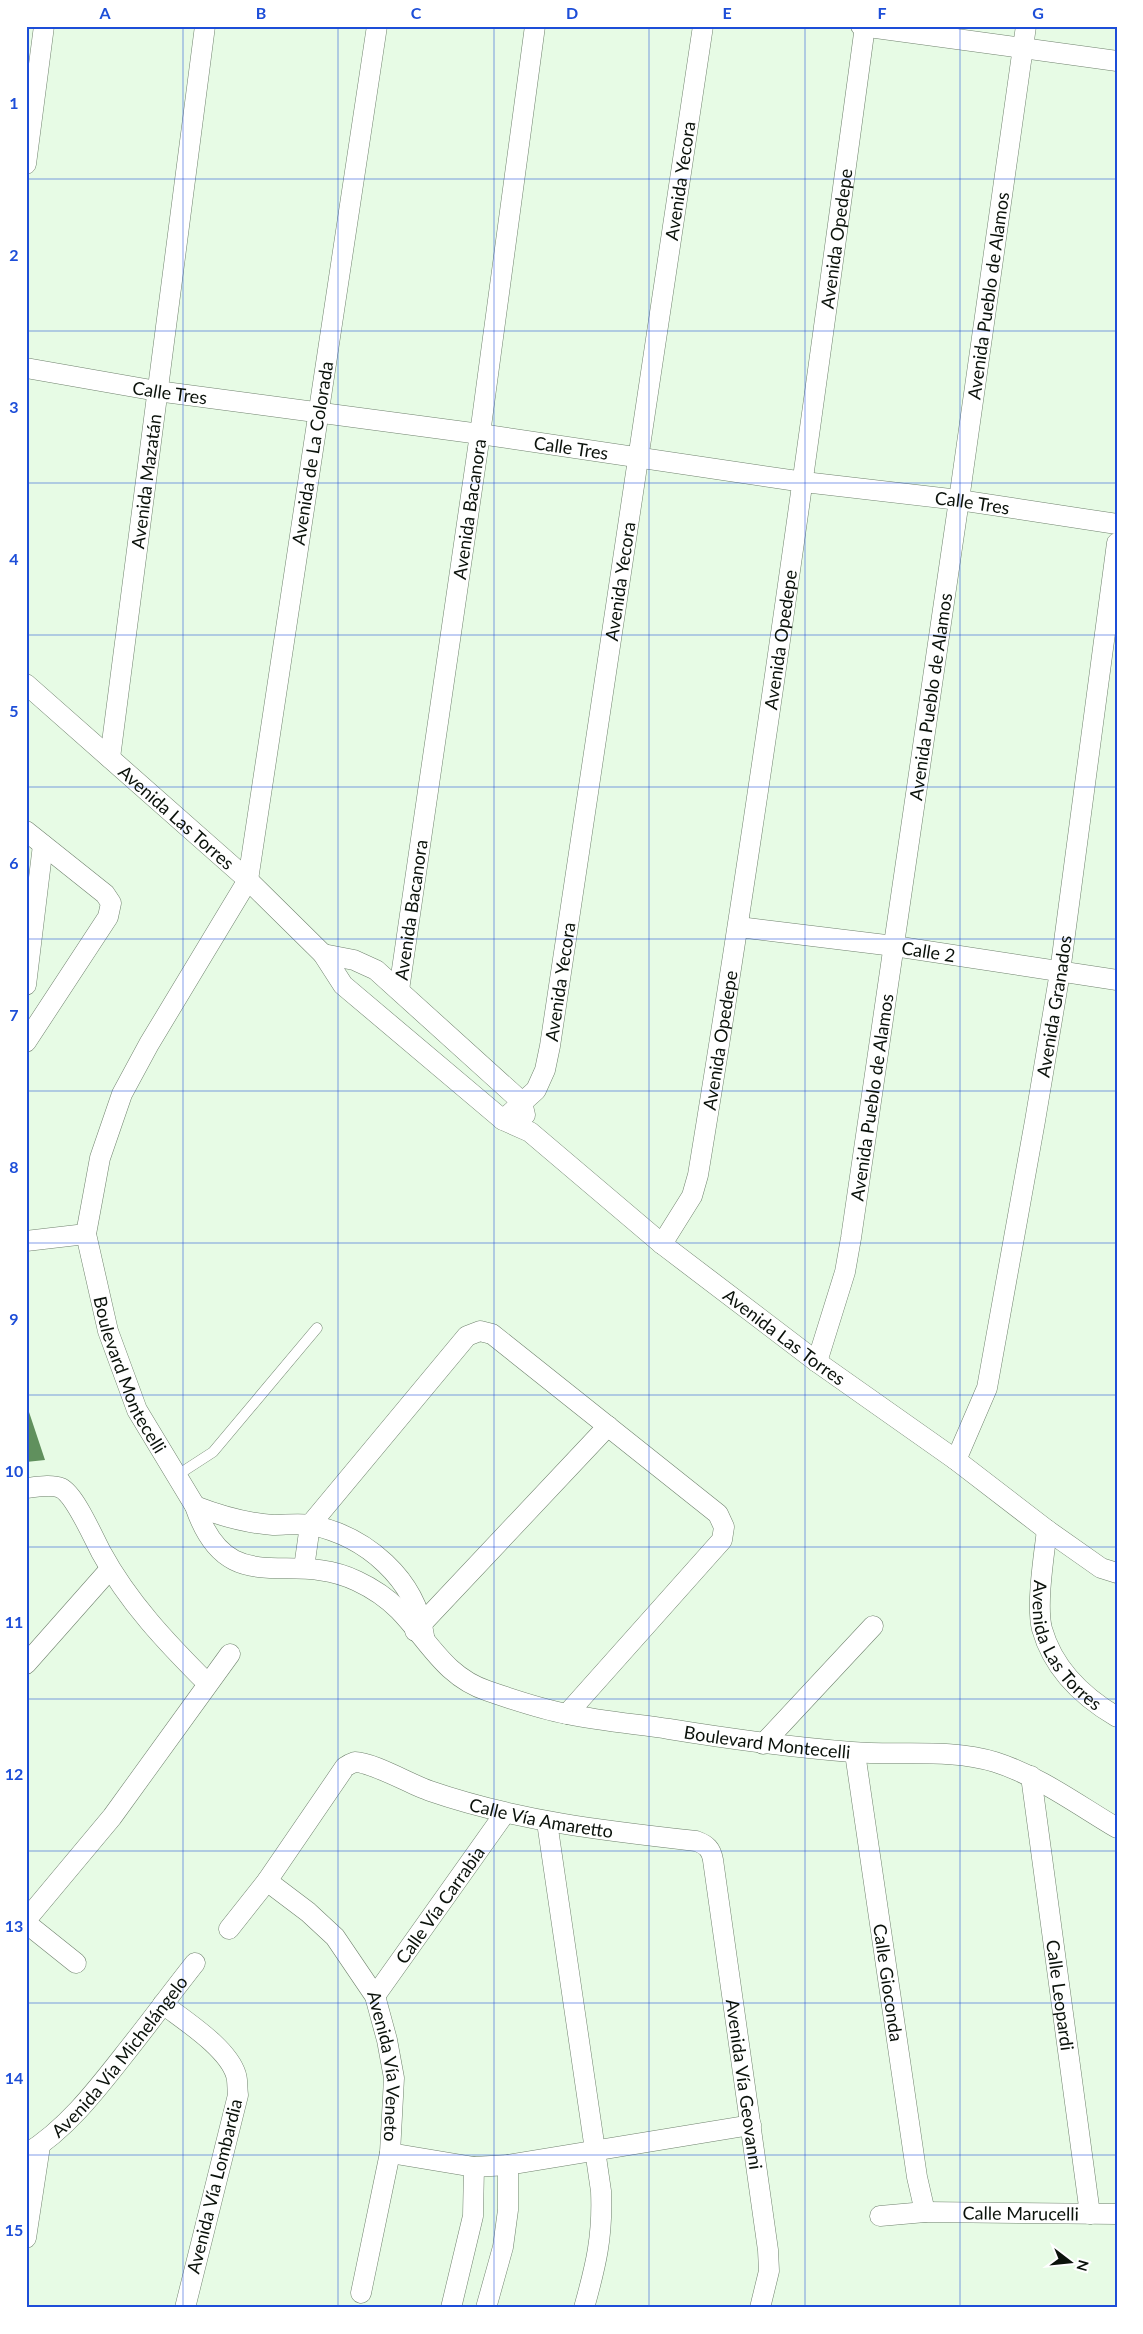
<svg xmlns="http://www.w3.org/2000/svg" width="1143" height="2334" font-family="Lato,sans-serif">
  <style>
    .building { fill: #60905d }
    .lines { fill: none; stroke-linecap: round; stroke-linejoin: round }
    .service-casing { stroke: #70826e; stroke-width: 11 }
    .minor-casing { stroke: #70826e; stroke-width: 21 }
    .service { stroke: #fff; stroke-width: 10 }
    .minor { stroke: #fff; stroke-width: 20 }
    .grid { fill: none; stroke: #1d4ed8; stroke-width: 1; stroke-opacity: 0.55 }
    .labels { text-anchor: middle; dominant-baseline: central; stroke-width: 4.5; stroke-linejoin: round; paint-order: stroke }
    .street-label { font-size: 18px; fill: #0b120b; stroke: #fff }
    .neatline { fill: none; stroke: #1d4ed8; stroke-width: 2 }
    .grid-label { font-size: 16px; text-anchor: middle; font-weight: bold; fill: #1d4ed8 }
  </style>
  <rect width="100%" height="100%" fill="#e7fbe5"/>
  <path class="building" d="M26,1412H29L45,1460L26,1462Z"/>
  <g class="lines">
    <defs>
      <path id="service" d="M176,1476L213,1452L317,1328"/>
      <g id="minor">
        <path id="s1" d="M377,26L248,880L149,1044L122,1094L100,1158L86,1234L108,1331L137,1410L195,1506C228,1603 289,1548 357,1581C372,1588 387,1598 399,1610C429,1641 445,1677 488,1691C514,1700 541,1709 567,1714C601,1721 635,1724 669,1729C730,1739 791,1747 852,1752C899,1756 950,1748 995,1762C1039,1776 1078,1805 1117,1828"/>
        <path d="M861,26L1117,61"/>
        <path d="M26,164L44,26"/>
        <path id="s2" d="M26,368L157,391L480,434L804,482L959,500L1117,524"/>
        <path id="s3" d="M26,684L248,880L323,954L343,985L503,1120L530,1132L662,1244L817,1362L956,1460L1047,1530L1101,1568L1117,1573"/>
        <path id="s4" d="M110,758L205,26"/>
        <path d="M26,831L105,894L111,903L108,917L26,1042"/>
        <path id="s5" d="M739,927L894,946L1117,980"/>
        <path d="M323,954L354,960L376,970L522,1102L525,1115"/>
        <path d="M26,985L43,845"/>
        <path id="s6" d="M399,990L480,434L535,26"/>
        <path id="s7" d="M503,1120L536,1090L545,1070L550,1046L703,26"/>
        <path d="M26,1241L86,1234"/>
        <path id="s8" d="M662,1244L692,1196L698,1175C761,793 813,410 865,26"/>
        <path id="s9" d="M817,1362L845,1272L851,1238L959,500L1026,26"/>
        <path id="s10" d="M956,1460L987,1388L1035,1121L1060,972L1117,543"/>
        <path d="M26,1488C36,1487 51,1484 61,1488C75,1495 93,1537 101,1552C128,1602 167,1643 207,1683"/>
        <path d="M195,1506C221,1516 245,1523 273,1525C285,1525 299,1523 311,1525C366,1536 416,1579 424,1636"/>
        <path id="s11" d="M1047,1530C1044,1555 1036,1605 1042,1629C1053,1668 1083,1697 1117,1717"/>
        <path d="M304,1568L310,1525L467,1336L480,1331L492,1334L718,1514L724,1527L722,1540L567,1714"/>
        <path d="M415,1631L608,1426"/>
        <path d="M26,1664L110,1569"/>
        <path d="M763,1744L873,1626"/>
        <path id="s12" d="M855,1753L917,2177L925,2212"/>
        <path id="s13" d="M1031,1776L1090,2214"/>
        <path d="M547,1822L601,2191C603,2236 596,2265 584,2308"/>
        <path id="s14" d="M267,1881L308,1912L335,1937L375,1996L387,2040L394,2078L390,2153L361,2293"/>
        <path d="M26,1920L112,1817L230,1654"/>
        <path d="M26,1923L76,1963"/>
        <path id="s15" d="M229,1929L267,1881L345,1767C348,1765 352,1763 355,1762C372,1762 412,1785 430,1791C517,1821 606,1831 696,1841C707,1845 711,1849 713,1860L768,2250L769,2271L760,2308"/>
        <path id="s16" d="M375,1996L505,1813"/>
        <path d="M163,2004C185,2021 228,2048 236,2075C238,2081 237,2089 238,2095L185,2308"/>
        <path d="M390,2153L474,2167L508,2165L751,2125"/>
        <path id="s17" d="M26,2154C67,2129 98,2088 127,2051C150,2022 172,1992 195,1963"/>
        <path id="s18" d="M880,2216L925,2212L1117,2214"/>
        <path d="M26,2238L40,2146"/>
        <path d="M451,2308L473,2216L474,2167"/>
        <path d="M486,2308L503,2247L508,2210V2165"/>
      </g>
    </defs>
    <use href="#service" class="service-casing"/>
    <use href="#minor" class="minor-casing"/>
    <use href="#service" class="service"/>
    <use href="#minor" class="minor"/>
  </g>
  <path class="grid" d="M183,26V2308M338,26V2308M494,26V2308M649,26V2308M805,26V2308M960,26V2308M26,179H1117M26,331H1117M26,483H1117M26,635H1117M26,787H1117M26,939H1117M26,1091H1117M26,1243H1117M26,1395H1117M26,1547H1117M26,1699H1117M26,1851H1117M26,2003H1117M26,2155H1117"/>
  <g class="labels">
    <g class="street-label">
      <text stroke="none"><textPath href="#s7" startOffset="966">Avenida Yecora</textPath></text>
      <text stroke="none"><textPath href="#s8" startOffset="1025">Avenida Opedepe</textPath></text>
      <text stroke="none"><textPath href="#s9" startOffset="1081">Avenida Pueblo de Alamos</textPath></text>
      <text stroke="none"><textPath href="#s2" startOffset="146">Calle Tres</textPath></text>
      <text stroke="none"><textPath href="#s2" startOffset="551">Calle Tres</textPath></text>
      <text transform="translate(312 453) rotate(-81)">Avenida de La Colorada</text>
      <text stroke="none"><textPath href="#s4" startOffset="279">Avenida Mazatán</textPath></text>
      <text stroke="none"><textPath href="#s2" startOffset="956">Calle Tres</textPath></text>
      <text stroke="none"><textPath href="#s6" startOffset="486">Avenida Bacanora</textPath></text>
      <text stroke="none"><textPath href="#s7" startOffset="561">Avenida Yecora</textPath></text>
      <text stroke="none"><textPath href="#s8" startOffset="620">Avenida Opedepe</textPath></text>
      <text stroke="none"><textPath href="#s9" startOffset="676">Avenida Pueblo de Alamos</textPath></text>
      <text stroke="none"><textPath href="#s3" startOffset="201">Avenida Las Torres</textPath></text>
      <text stroke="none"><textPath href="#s6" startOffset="81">Avenida Bacanora</textPath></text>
      <text stroke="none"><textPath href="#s5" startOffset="191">Calle 2</textPath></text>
      <text stroke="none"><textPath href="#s7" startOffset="156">Avenida Yecora</textPath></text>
      <text stroke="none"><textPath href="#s10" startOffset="466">Avenida Granados</textPath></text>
      <text stroke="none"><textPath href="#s8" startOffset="215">Avenida Opedepe</textPath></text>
      <text stroke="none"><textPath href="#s9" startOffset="271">Avenida Pueblo de Alamos</textPath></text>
      <text stroke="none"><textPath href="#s3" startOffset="1004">Avenida Las Torres</textPath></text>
      <text stroke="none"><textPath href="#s1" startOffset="1405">Boulevard Montecelli</textPath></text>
      <text stroke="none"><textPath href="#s11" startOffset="124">Avenida Las Torres</textPath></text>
      <text stroke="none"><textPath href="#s1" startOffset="2205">Boulevard Montecelli</textPath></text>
      <text stroke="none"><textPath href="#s15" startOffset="406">Calle Vía Amaretto</textPath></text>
      <text stroke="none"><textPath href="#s16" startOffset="112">Calle Vía Carrabia</textPath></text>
      <text stroke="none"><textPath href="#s12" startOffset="232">Calle Gioconda</textPath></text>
      <text stroke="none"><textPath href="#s13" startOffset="221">Calle Leopardi</textPath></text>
      <text stroke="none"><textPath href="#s17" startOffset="136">Avenida Vía Michelángelo</textPath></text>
      <text stroke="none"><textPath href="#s14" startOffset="231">Avenida Vía Veneto</textPath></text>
      <text stroke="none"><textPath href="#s15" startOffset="816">Avenida Vía Geovanni</textPath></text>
      <text transform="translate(214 2186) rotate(-76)">Avenida Vía Lombardia</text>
      <text stroke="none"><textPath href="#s18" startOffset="141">Calle Marucelli</textPath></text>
    </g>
  </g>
  <rect width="1143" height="2334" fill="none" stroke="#ffffff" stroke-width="55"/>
  <g transform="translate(1070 2262) rotate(106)" stroke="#ffffff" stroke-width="4" paint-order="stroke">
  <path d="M0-4L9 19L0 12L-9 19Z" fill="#0b120b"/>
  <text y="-8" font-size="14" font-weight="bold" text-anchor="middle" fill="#0b120b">N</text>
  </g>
  <rect x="28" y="28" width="1088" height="2278" class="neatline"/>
  <g class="grid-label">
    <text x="105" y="19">A</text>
    <text x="261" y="19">B</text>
    <text x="416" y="19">C</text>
    <text x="572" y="19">D</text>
    <text x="727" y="19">E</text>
    <text x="882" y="19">F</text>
    <text x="1038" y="19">G</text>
    <text x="14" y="109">1</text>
    <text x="14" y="261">2</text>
    <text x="14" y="413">3</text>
    <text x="14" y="565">4</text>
    <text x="14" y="717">5</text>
    <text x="14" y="869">6</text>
    <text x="14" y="1021">7</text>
    <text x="14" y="1173">8</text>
    <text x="14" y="1325">9</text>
    <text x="14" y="1477">10</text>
    <text x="14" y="1628">11</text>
    <text x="14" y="1780">12</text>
    <text x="14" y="1932">13</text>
    <text x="14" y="2084">14</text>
    <text x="14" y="2236">15</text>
  </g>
</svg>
